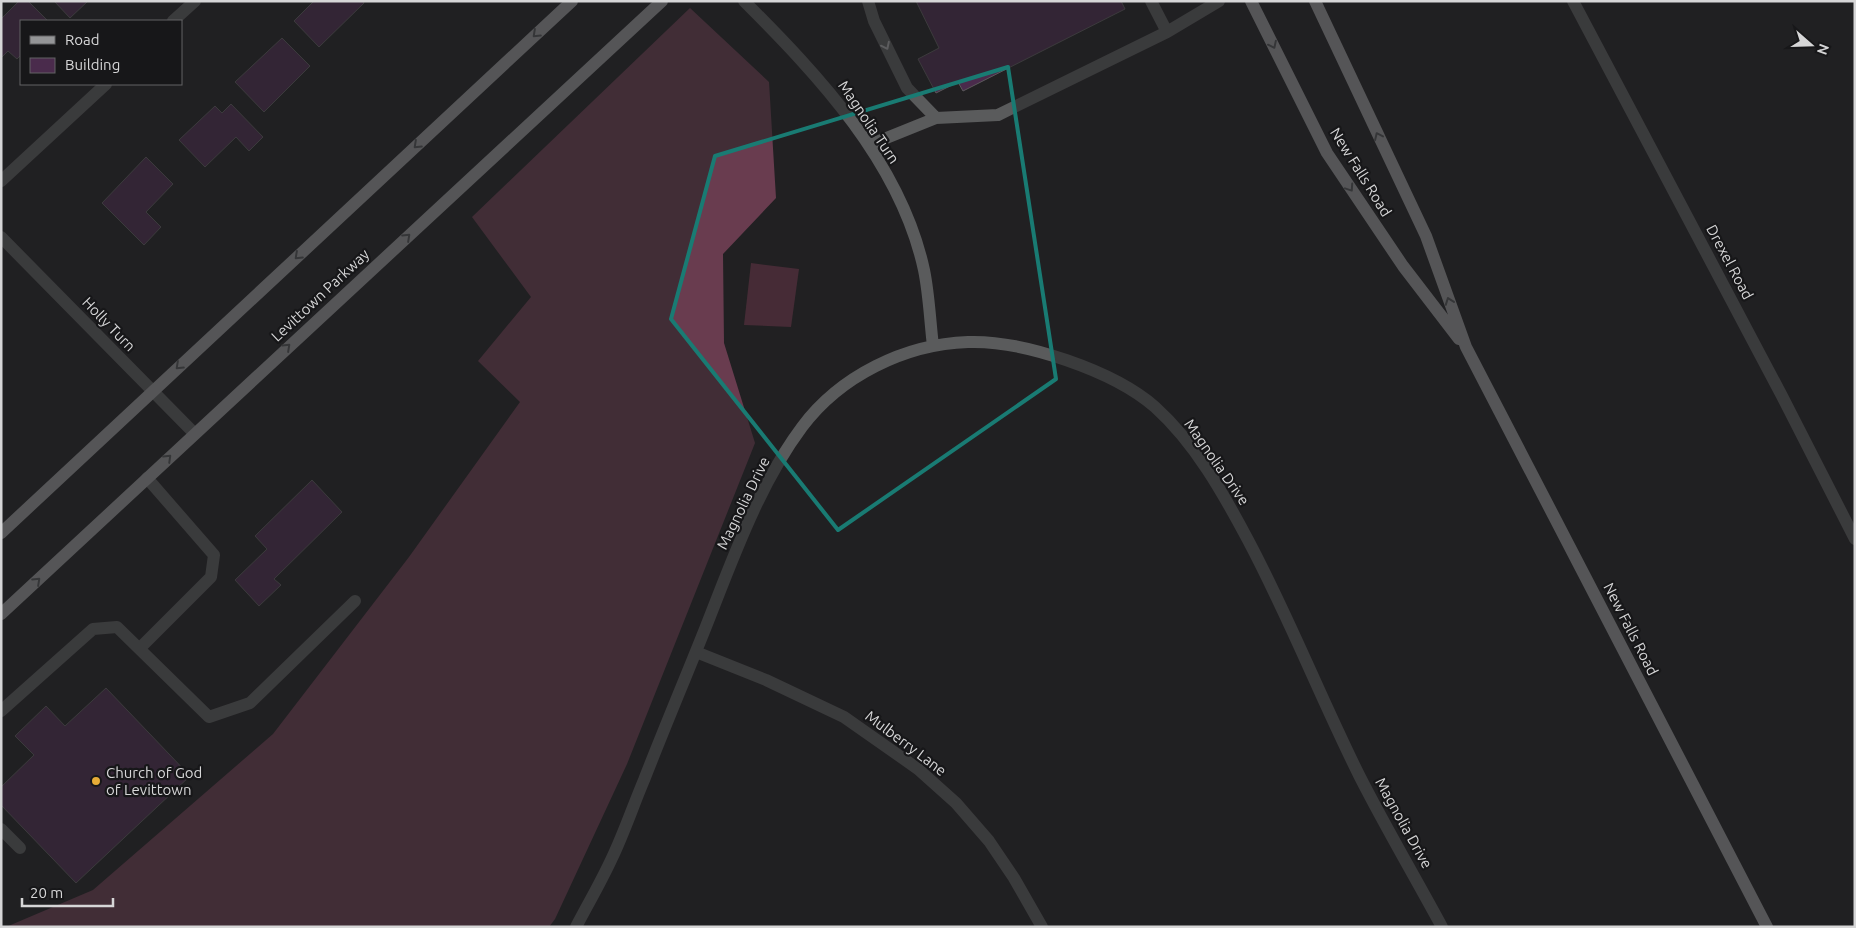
<svg xmlns="http://www.w3.org/2000/svg" width="1856" height="928" font-family="Ubuntu,sans-serif">
  <style>
    .green { fill: #462b36 }
    .forest { fill: #693c4f }
    .building { fill: #4a2b4c; stroke: #5c5a5c }
    .lines { fill: none; stroke-linecap: round; stroke-linejoin: round }
    .minor { stroke: #5a5b5c; stroke-width: 12 }
    .major { stroke: #949597; stroke-width: 12 }
    .oneway { stroke: #4f5052 }
    .oneway2 { stroke: #a4a5a6 }
    .marked { fill: none; stroke: #197b73; stroke-width: 4; stroke-linejoin: round }
    .poi-dot { fill: #e7ac37; stroke: #171719; stroke-width: 2 }
    .labels { text-anchor: middle; dominant-baseline: central; stroke-width: 4.5; stroke-linejoin: round; paint-order: stroke }
    .street-label { font-size: 15px; fill: #d6d6d7; stroke: #171719 }
    .poi-label { font-size: 15px; fill: #d6d6d7; stroke: #171719; text-anchor: start }
  </style>
  <rect width="100%" height="100%" fill="#212022"/>
  <path class="green" d="M751,263L799,269L791,327L744,325Z"/>
  <path class="forest" d="M690,8L769,82L776,198L723,254L724,343L755,443L627,764L555,919L549,927H6L93,890L273,734L409,557L520,402L478,361L531,297L472,217Z"/>
  <path class="building" d="M19,1H28L48,21H21V55L17,59L8,51L1,58V19Z
    M54,1H88L70,18Z
    M314,1H363L364,3L319,47L294,21Z
    M916,1H1121L1125,9L963,91L958,82L936,93L918,59L939,48Z
    M282,38L310,66L264,112L235,82Z
    M231,104L263,137L249,151L236,137L205,167L179,140L215,106L222,113Z
    M146,157L173,184L146,212L161,227L144,245L102,203Z
    M312,480L342,512L274,579L281,585L259,606L235,580L267,549L255,536Z
    M106,688L190,776L76,883L1,805V787L34,755L15,736L46,706L65,726Z"/>
  <g class="lines">
    <path class="minor" d="M744,1C819,76 901,163 924,270C929,294 930,321 933,346
      M868,1L874,21L907,88L936,118
      M1151,1L1167,32L1219,1
      M1573,1L1782,396L1855,539
      M173,21L195,1
      M869,145L936,118L998,115L1167,32
      M1,181L106,84
      M1,237L194,433
      M140,648L211,577L214,555L147,478
      M696,652L766,680L844,717L918,769L956,803L989,841L1014,878L1042,927
      M1,711L93,629L117,627L209,717L250,703L355,601
      M1,829L20,848
      M576,927C588,904 601,882 612,858C624,833 633,806 644,780C664,729 685,679 705,629C732,561 758,486 802,427C840,376 905,344 968,342C1023,340 1114,371 1155,407C1195,443 1223,493 1248,540C1289,617 1321,699 1360,777C1386,828 1415,877 1442,927"/>
    <path class="major" d="M1251,1L1327,153L1403,266L1459,339
      M1315,1L1426,236L1466,347L1767,927
      M1,533L572,1
      M1,614L662,1"/>
  </g>
  <defs><path id="oneway-chevron" d="M-2-3.5L2.5 0L-2 3.5" fill="none" stroke-width="1.6" stroke-linecap="round" stroke-linejoin="round" transform="scale(1.25)"/></defs>
  <g class="oneway">
    <use href="#oneway-chevron" transform="translate(536 34) rotate(137)"/>
    <use href="#oneway-chevron" transform="translate(1273 45) rotate(64)"/>
    <use href="#oneway-chevron" transform="translate(1378 136) rotate(-115)"/>
    <use href="#oneway-chevron" transform="translate(417 145) rotate(137)"/>
    <use href="#oneway-chevron" transform="translate(1350 188) rotate(56)"/>
    <use href="#oneway-chevron" transform="translate(407 237) rotate(-43)"/>
    <use href="#oneway-chevron" transform="translate(298 256) rotate(137)"/>
    <use href="#oneway-chevron" transform="translate(1449 301) rotate(-110)"/>
    <use href="#oneway-chevron" transform="translate(287 347) rotate(-43)"/>
    <use href="#oneway-chevron" transform="translate(179 366) rotate(137)"/>
    <use href="#oneway-chevron" transform="translate(168 458) rotate(-44)"/>
    <use href="#oneway-chevron" transform="translate(37 581) rotate(-43)"/>
  </g>
  <use class="oneway2" href="#oneway-chevron" transform="translate(886 46) rotate(64)"/>
  <path d="M0 0H1856V928H0ZM1008,67L1056,379L838,530L671,319L715,156Z" fill="#212022" fill-opacity=".55" fill-rule="evenodd"/>
  <path class="marked" d="M1008,67L1056,379L838,530L671,319L715,156Z"/>
  <circle class="poi-dot" cx="96" cy="781" r="5"/>
  <g class="labels">
    <g class="street-label">
      <text transform="translate(869 122) rotate(56)">Magnolia Turn</text>
      <text transform="translate(1361 172) rotate(58)">New Falls Road</text>
      <text transform="translate(1730 262) rotate(62)">Drexel Road</text>
      <text transform="translate(320 295) rotate(-43)">Levittown Parkway</text>
      <text transform="translate(109 324) rotate(46)">Holly Turn</text>
      <text transform="translate(1217 462) rotate(55)">Magnolia Drive</text>
      <text transform="translate(743 503) rotate(-64)">Magnolia Drive</text>
      <text transform="translate(1631 629) rotate(63)">New Falls Road</text>
      <text transform="translate(906 743) rotate(37)">Mulberry Lane</text>
      <text transform="translate(1404 823) rotate(61)">Magnolia Drive</text>
    </g>
    <g class="poi-label">
      <text x="106" y="772">Church of God<tspan x="106" dy="17">of Levittown</tspan></text>
    </g>
  </g>
  <rect width="1856" height="928" fill="none" stroke="#d6d6d7" stroke-width="5"/>
  <rect x="20" y="20" width="162" height="65" fill="#171719" stroke="#636365"/>
  <rect x="30" y="36" width="25" height="8" fill="#949597" stroke="#636365"/>
  <text x="65" y="45" font-size="15" fill="#d6d6d7">Road</text>
  <rect x="30" y="58" width="25" height="15" fill="#4a2b4c" stroke="#636365"/>
  <text x="65" y="70" font-size="15" fill="#d6d6d7">Building</text>
  <g transform="translate(1811 45) rotate(110)" stroke="#171719" stroke-width="4" paint-order="stroke">
  <path d="M0-4L9 19L0 12L-9 19Z" fill="#d6d6d7"/>
  <text y="-8" font-size="14" font-weight="bold" text-anchor="middle" fill="#d6d6d7">N</text>
  </g>
  <path d="M22 898v8h91v-8" fill="none" stroke="#d6d6d7" stroke-width="2.5"/>
  <text x="30" y="898" font-size="15" fill="#d6d6d7" stroke="#171719" stroke-width="4" paint-order="stroke">20 m</text>
</svg>
